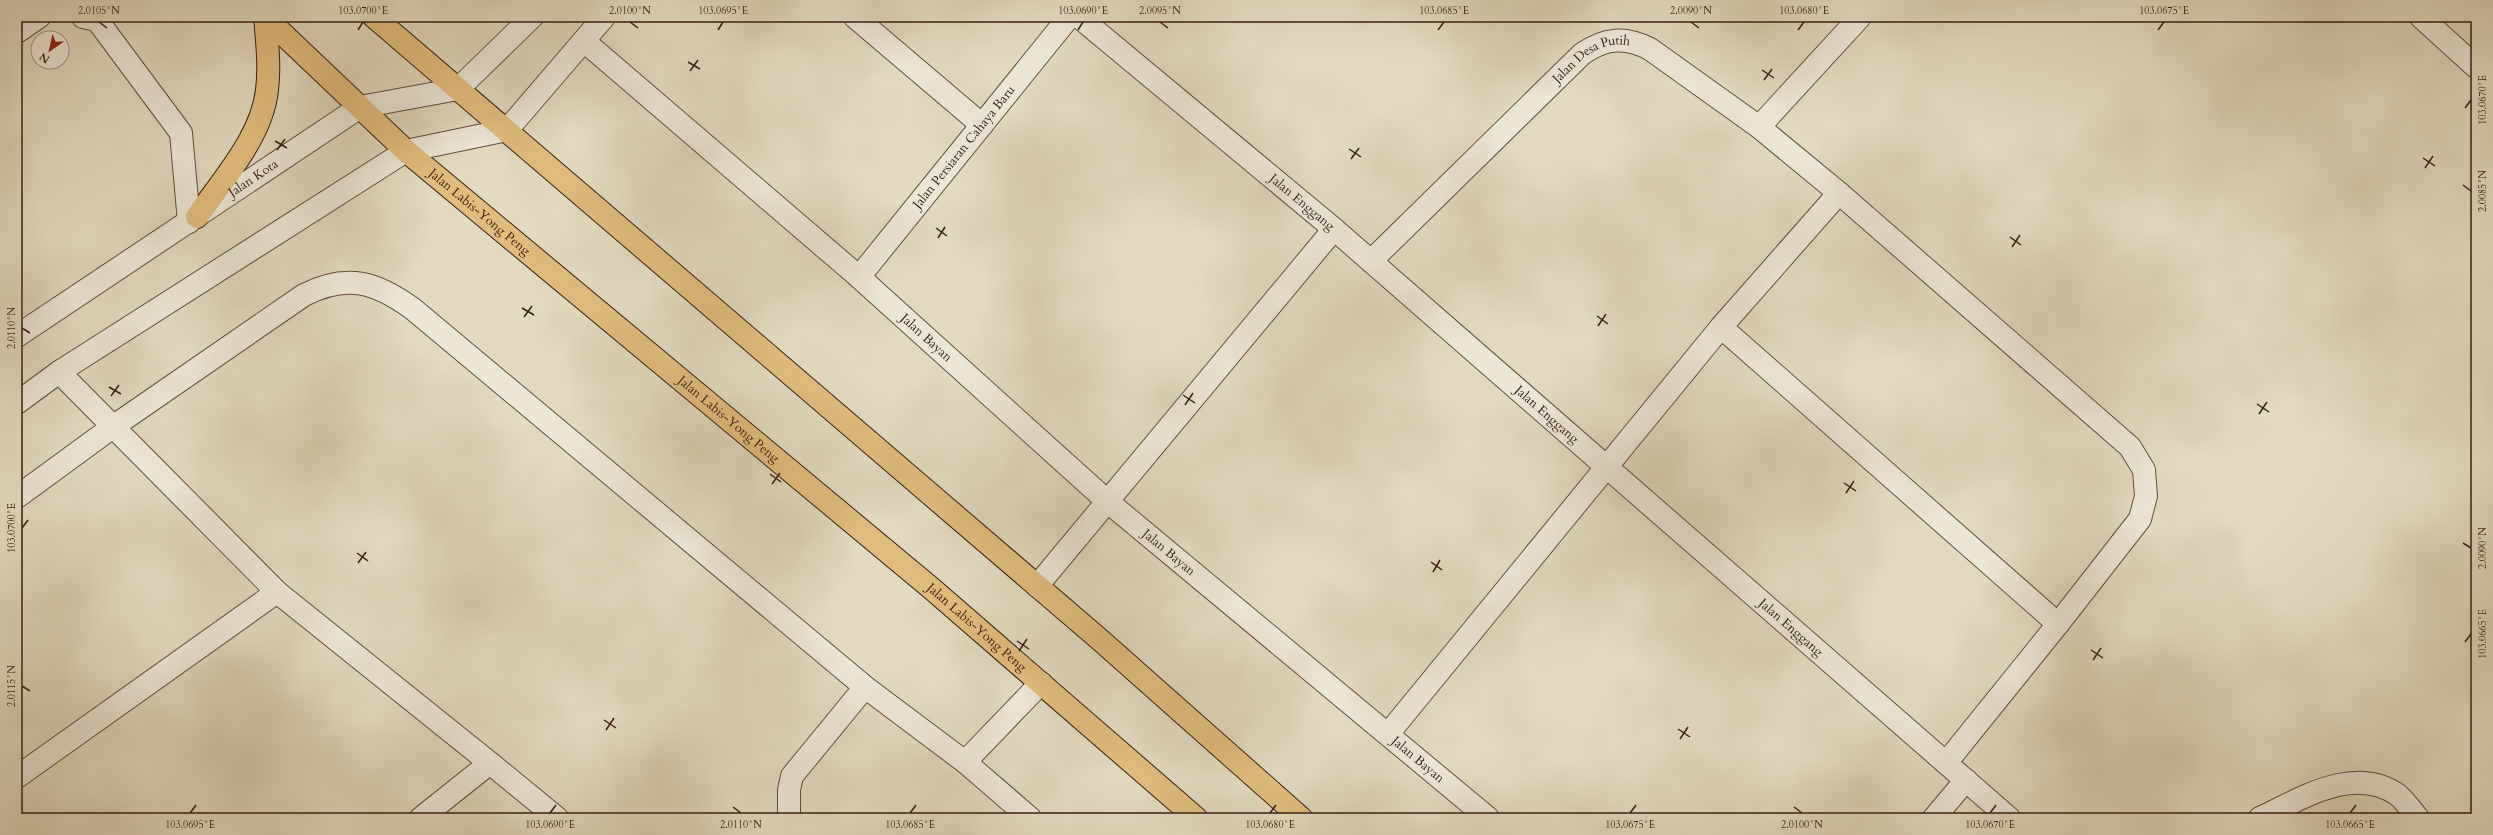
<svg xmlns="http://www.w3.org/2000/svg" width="2493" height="835" font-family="Cardo,serif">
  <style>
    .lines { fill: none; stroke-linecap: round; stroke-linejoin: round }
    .minor-casing { stroke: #634c3c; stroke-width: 24 }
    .highway-casing { stroke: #391d11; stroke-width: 24 }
    .minor { stroke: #ece6d5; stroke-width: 22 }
    .highway { stroke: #e1bc7f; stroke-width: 22 }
    .ticks { fill: none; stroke: #391d11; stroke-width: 1.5 }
    .labels { text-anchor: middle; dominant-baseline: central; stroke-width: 3; stroke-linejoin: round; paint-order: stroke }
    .street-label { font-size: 13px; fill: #391d11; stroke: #ece6d5 }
    .neatline { fill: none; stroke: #391d11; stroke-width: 1.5 }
    .ticks-label { font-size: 10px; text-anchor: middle; fill: #391d11 }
  </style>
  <rect width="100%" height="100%" fill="#e2d9be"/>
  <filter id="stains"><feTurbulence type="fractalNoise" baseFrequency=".005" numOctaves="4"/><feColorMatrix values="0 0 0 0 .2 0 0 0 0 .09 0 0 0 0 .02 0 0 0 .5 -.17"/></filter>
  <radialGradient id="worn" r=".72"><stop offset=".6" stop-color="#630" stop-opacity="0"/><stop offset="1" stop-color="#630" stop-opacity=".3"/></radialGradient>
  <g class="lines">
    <defs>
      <g id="minor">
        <path d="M83,17L97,20L181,133L189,222"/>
        <path d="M855,17L982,125"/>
        <path id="s1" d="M1079,17L1334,229L2009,818"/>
        <path d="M2421,17L2476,67"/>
        <path d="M17,32L39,17"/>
        <path id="s2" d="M584,41L859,277L1107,501L1488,818"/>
        <path d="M1759,127L1839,193L2130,447L2144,470L2146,496L2140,519L2058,624L1946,763"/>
        <path id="s3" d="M1371,261L1582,54C1605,38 1625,36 1650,49L1759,127L1860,17"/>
        <path id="s4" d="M859,277L1069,17"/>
        <path d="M1721,327L2058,624"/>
        <path id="s5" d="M17,336L360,107L458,89L532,17"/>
        <path d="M59,372L277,592L490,763"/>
        <path d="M17,403L59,372L406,151L507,130L604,17"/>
        <path d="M17,497L114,426L304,295C347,273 376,282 413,309L865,687L965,762L1030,818"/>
        <path d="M1037,586L1334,229"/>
        <path d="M1388,734L1721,327L1839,193"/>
        <path d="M965,762L1041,683"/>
        <path d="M17,777L277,592"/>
        <path d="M421,818L490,763L557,818"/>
        <path d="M789,818V790L792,776L865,687"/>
        <path d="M1934,818L1966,780"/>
        <path d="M2260,818C2301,799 2354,764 2398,795C2405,801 2412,811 2418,818"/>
      </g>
      <g id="highway">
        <path id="s6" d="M265,17L406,151L931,588L1196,818"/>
        <path d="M374,17L1098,638L1301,818"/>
        <path d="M197,217C222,180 262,137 267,90C270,66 267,41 265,17"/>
      </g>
    </defs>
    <use href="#minor" class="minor-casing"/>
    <use href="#highway" class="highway-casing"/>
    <use href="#minor" class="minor"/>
    <use href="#highway" class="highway"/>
  </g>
  <path class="ticks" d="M99,22L107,28M630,22L638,28M1160,22L1168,28M1691,22L1699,28M358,30L363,22M718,30L723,22M1078,30L1083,22M1438,30L1444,22M1798,30L1804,22M2158,30L2164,22M688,62L700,69M1762,70L1774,78M690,71L698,60M1764,80L1772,69M2465,108L2471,100M275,141L287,148M1349,149L1361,157M277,150L285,139M2423,158L2435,166M1351,159L1359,148M2425,168L2433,156M2463,185L2471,191M936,228L947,236M2010,237L2021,245M938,238L945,227M2012,247L2020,235M522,308L534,315M1597,316L1608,324M524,317L532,306M1598,326L1606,314M22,328L30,333M109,387L121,394M1183,395L1195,403M111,396L119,385M2257,404L2269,412M1185,405L1193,393M2259,414L2267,402M770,474L781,482M1844,483L1856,491M772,484L780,473M1846,493L1854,481M22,528L28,520M2463,543L2471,548M357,553L368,561M1431,562L1442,570M358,563L366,552M1433,572L1440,560M1017,641L1029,649M2465,642L2471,634M2091,650L2103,658M1019,651L1027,639M2093,660L2101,648M22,686L30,691M604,720L616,728M1678,729L1690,737M606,730L614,718M1680,739L1688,727M733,807L741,813M1794,807L1802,813M190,813L196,805M550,813L556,805M910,813L916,805M1270,813L1276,805M1630,813L1636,805M1990,813L1996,805M2350,813L2356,805"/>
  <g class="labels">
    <g class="street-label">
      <text stroke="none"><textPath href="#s3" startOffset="302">Jalan Desa Putih</textPath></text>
      <text stroke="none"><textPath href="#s4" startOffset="167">Jalan Persiaran Cahaya Baru</textPath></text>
      <text stroke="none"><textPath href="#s5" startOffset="284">Jalan Kota</textPath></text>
      <text stroke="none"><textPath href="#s1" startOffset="290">Jalan Enggang</textPath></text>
      <text stroke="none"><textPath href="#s6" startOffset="290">Jalan Labis-Yong Peng</textPath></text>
      <text stroke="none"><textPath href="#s2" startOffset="453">Jalan Bayan</textPath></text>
      <text stroke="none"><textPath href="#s1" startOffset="614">Jalan Enggang</textPath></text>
      <text stroke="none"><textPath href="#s6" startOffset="614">Jalan Labis-Yong Peng</textPath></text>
      <text stroke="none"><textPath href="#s2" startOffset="777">Jalan Bayan</textPath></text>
      <text stroke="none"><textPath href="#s6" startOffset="938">Jalan Labis-Yong Peng</textPath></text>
      <text stroke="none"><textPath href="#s1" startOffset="938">Jalan Enggang</textPath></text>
      <text stroke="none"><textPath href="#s2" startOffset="1101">Jalan Bayan</textPath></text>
    </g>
  </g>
  <rect width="2493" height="835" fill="none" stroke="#e2d9be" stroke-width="44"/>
  <g transform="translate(50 50) rotate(214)"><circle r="19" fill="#ece6d5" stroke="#a49687"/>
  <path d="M0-3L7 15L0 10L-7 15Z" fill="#8f2418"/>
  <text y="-6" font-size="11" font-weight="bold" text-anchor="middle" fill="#391d11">N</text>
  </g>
  <rect x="22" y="22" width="2449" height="791" class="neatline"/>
  <g class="ticks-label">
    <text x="99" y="14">2.0105°N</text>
    <text x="363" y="14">103.0700°E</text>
    <text x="630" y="14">2.0100°N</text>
    <text x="723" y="14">103.0695°E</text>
    <text x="1083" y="14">103.0690°E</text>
    <text x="1160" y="14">2.0095°N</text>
    <text x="1444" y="14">103.0685°E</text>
    <text x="1691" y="14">2.0090°N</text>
    <text x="1804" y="14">103.0680°E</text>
    <text x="2164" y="14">103.0675°E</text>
    <text transform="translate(2482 100) rotate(-90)" y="4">103.0670°E</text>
    <text transform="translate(2482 191) rotate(-90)" y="4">2.0085°N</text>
    <text transform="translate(11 328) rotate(-90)" y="4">2.0110°N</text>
    <text transform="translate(11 528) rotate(-90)" y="4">103.0700°E</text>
    <text transform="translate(2482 548) rotate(-90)" y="4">2.0090°N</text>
    <text transform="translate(2482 634) rotate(-90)" y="4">103.0665°E</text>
    <text transform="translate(11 686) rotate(-90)" y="4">2.0115°N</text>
    <text x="190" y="828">103.0695°E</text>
    <text x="550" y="828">103.0690°E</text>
    <text x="741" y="828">2.0110°N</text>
    <text x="910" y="828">103.0685°E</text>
    <text x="1270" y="828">103.0680°E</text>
    <text x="1630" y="828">103.0675°E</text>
    <text x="1802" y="828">2.0100°N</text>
    <text x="1990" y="828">103.0670°E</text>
    <text x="2350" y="828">103.0665°E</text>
  </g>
  <rect width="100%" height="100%" filter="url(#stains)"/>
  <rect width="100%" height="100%" fill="url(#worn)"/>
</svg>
